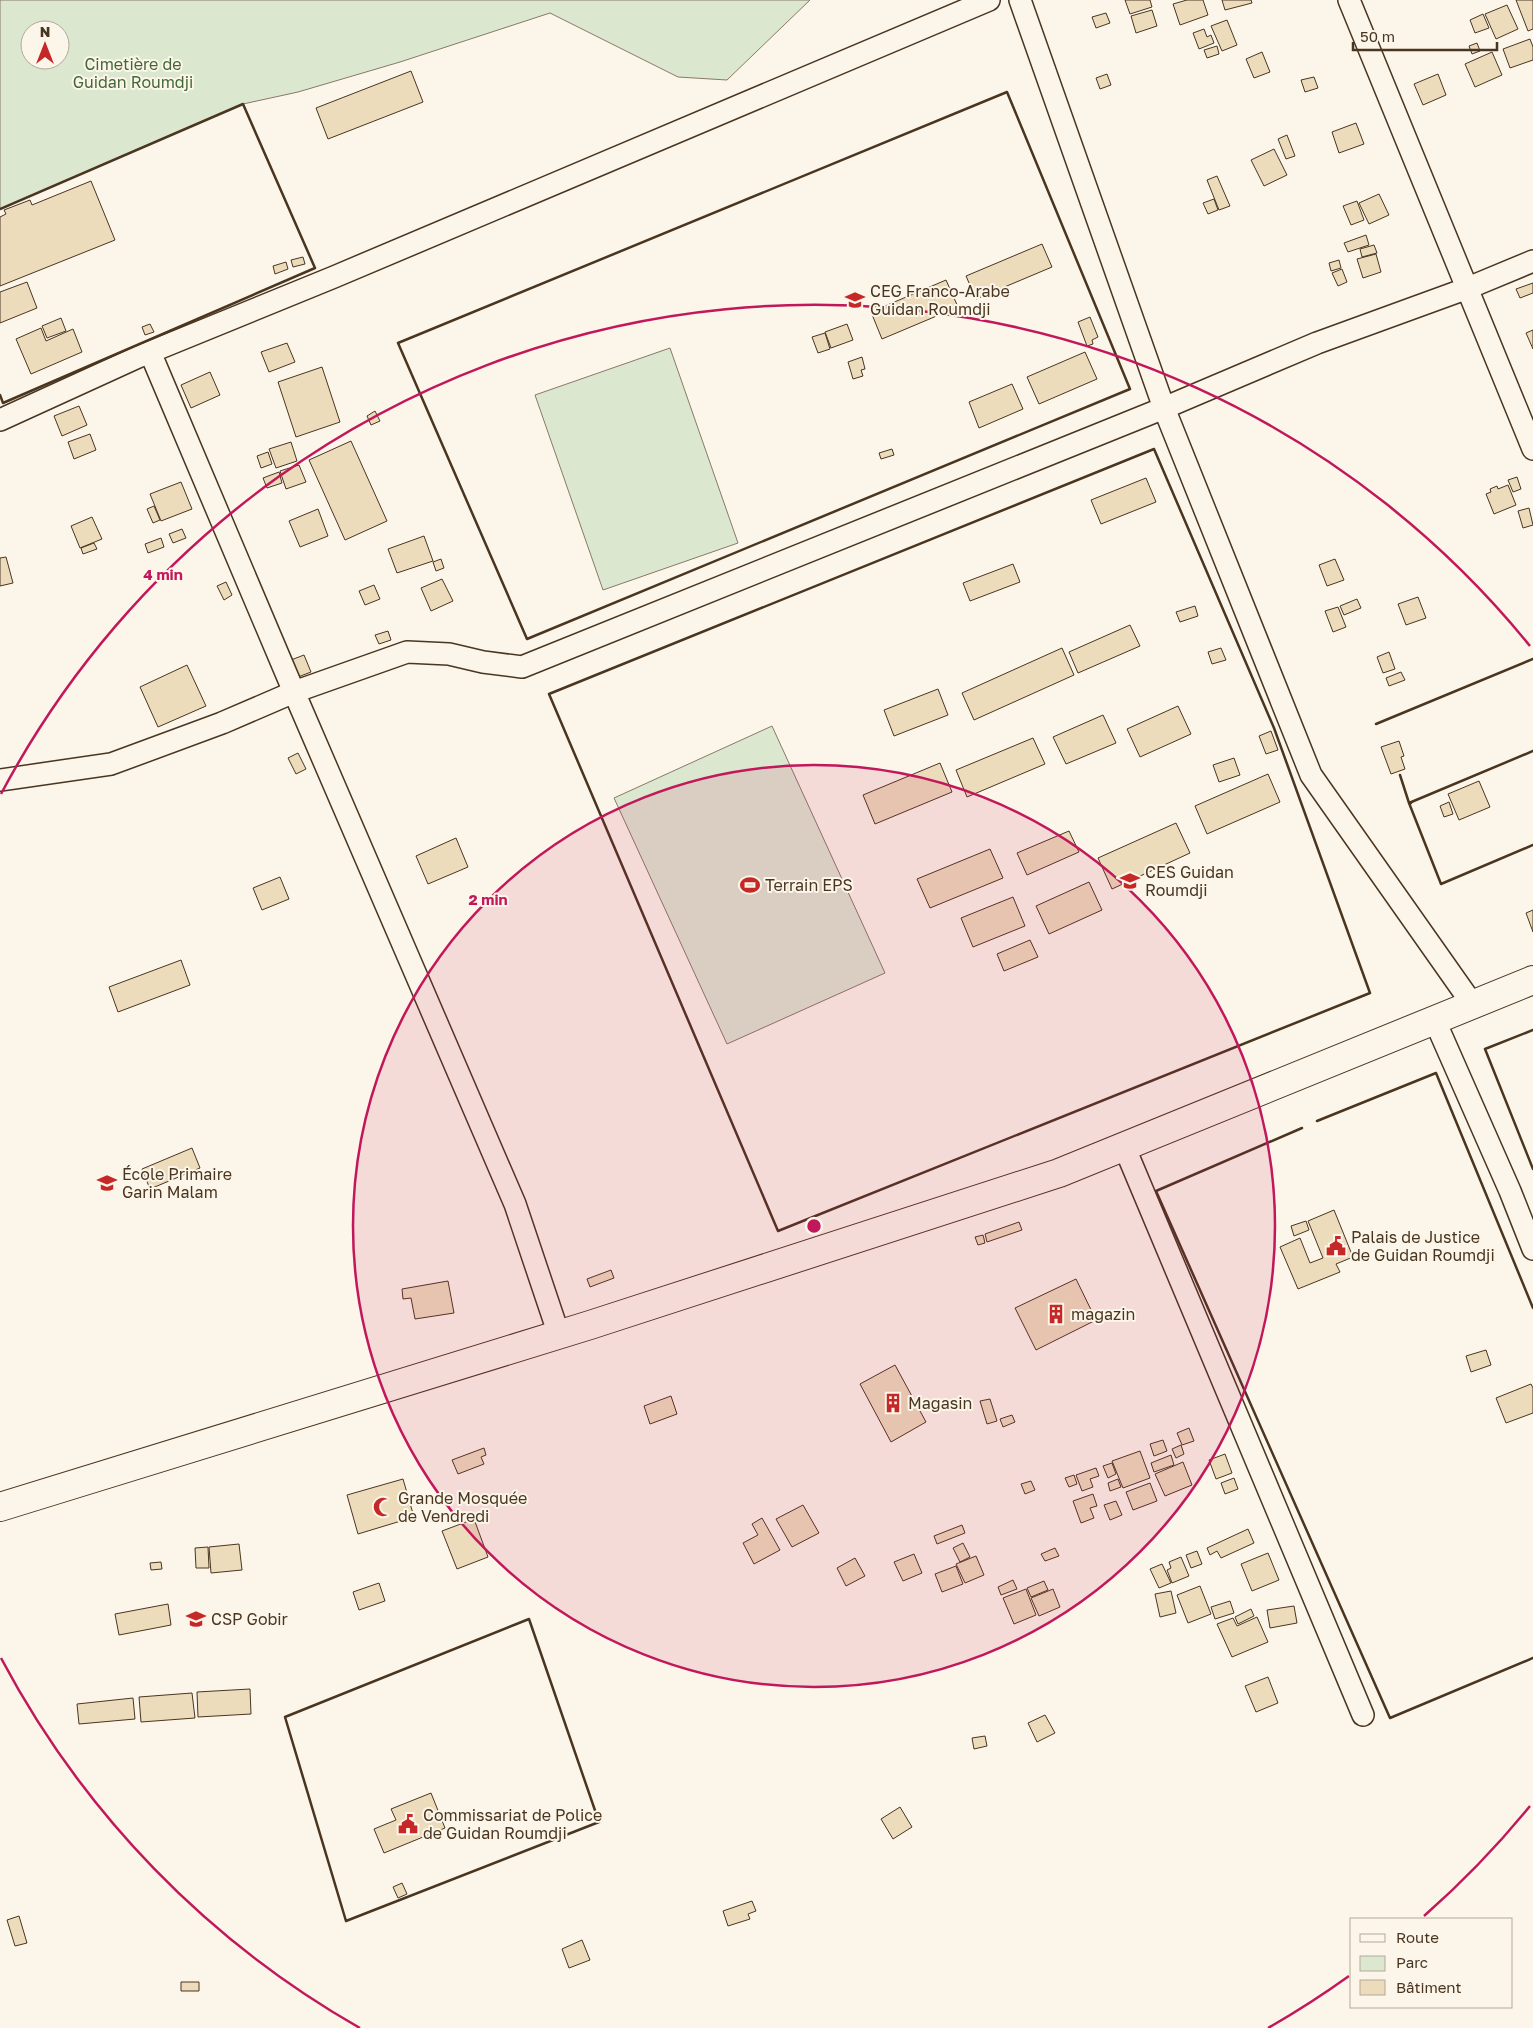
<svg xmlns="http://www.w3.org/2000/svg" width="1533" height="2028" font-family="'Golos Text',sans-serif">
  <style>
    .green { fill: #dce7d0; stroke: #887966; fill-rule: evenodd }
    .building { fill: #ecdcbc; stroke: #4a3520 }
    .lines { fill: none; stroke-linecap: round; stroke-linejoin: round }
    .minor-casing { stroke: #4a3520; stroke-width: 24 }
    .highway-casing { stroke: #4a3520; stroke-width: 30 }
    .minor { stroke: #fbf6e9; stroke-width: 21 }
    .highway { stroke: #fbf6e9; stroke-width: 28 }
    .wall { stroke: #4a3520; stroke-width: 2.5 }
    .ring { fill: none; stroke: #c2185b; stroke-width: 2.5 }
    .labels { text-anchor: middle; dominant-baseline: central; stroke-width: 4; stroke-linejoin: round; paint-order: stroke }
    .park-label { font-size: 16px; fill: #436837; stroke: #fbf6e9 }
    .poi-label { font-size: 16px; fill: #4a3520; stroke: #fbf6e9; text-anchor: start }
    .centre { fill: #c2185b; stroke: #fbf6e9; stroke-width: 2.5 }
    .ring-label { font-size: 15px; text-anchor: middle; font-weight: bold; fill: #c2185b; stroke: #fbf6e9; stroke-width: 4; stroke-linejoin: round; paint-order: stroke }
  </style>
  <rect width="100%" height="100%" fill="#fbf6e9"/>
  <path class="green" d="M0,0H810L727,80L678,77L550,13L400,62L298,92L243,104L0,209ZM30,30H60V60H30Z
    M670,348L738,543L603,590L535,395Z
    M772,726L885,973L727,1044L614,798Z"/>
  <path class="building" d="M1125,0H1150L1152,7L1130,14Z
    M1187,0H1203L1208,15L1180,25L1173,4Z
    M1222,0H1251L1252,3L1225,10Z
    M1516,0H1533V29L1528,31Z
    M1507,5L1518,29L1496,39L1485,14Z
    M1152,10L1157,26L1136,33L1131,16Z
    M1106,13L1110,23L1096,28L1092,17Z
    M1483,14L1489,28L1475,33L1470,20Z
    M1227,20L1237,45L1222,51L1211,26Z
    M1204,29L1207,37L1211,35L1214,43L1199,49L1193,33Z
    M1530,39L1533,47V60L1510,68L1503,49Z
    M1477,43L1480,51L1472,54L1469,46Z
    M1217,46L1219,54L1207,58L1204,50Z
    M1262,52L1270,72L1254,78L1246,59Z
    M1492,52L1502,75L1475,87L1465,64Z
    M411,71L423,102L328,139L316,108Z
    M1107,74L1111,85L1100,89L1096,78Z
    M1438,74L1446,95L1423,105L1414,84Z
    M1314,77L1318,88L1305,92L1301,80Z
    M1356,123L1364,144L1339,153L1332,132Z
    M1287,135L1295,156L1286,159L1278,139Z
    M1274,149L1287,175L1264,186L1251,160Z
    M1217,176L1230,206L1219,210L1207,180Z
    M91,181L115,240L0,286V217L6,214L4,210L30,200L32,205Z
    M1379,194L1389,215L1369,224L1359,203Z
    M1214,199L1218,210L1208,214L1203,203Z
    M1357,201L1364,220L1351,225L1343,206Z
    M1366,235L1369,245L1348,252L1344,243Z
    M1042,244L1052,267L976,299L966,276Z
    M1374,245L1377,253L1362,257L1360,249Z
    M1376,254L1381,272L1363,278L1357,259Z
    M303,257L305,264L293,267L291,260Z
    M1339,260L1341,268L1331,271L1329,263Z
    M286,262L288,269L275,274L273,266Z
    M1342,269L1347,282L1338,286L1332,273Z
    M946,280L958,307L882,339L871,312Z
    M27,282L37,308L0,323V292Z
    M1533,283V293L1520,298L1516,289Z
    M1090,317L1098,337L1092,340L1093,344L1087,346L1078,322Z
    M61,318L66,331L47,338L42,326Z
    M150,324L154,332L145,335L142,327Z
    M847,324L853,340L831,348L825,332Z
    M41,328L46,341L73,329L82,352L31,374L16,339Z
    M1533,330V349L1526,333Z
    M825,333L830,349L818,353L812,337Z
    M287,343L295,362L269,372L261,352Z
    M1085,352L1097,379L1039,404L1027,377Z
    M862,357L865,369L861,370L863,376L853,379L848,362Z
    M322,367L340,422L296,437L278,382Z
    M210,372L220,395L191,408L181,385Z
    M1012,384L1023,409L979,428L969,402Z
    M79,406L87,425L62,436L54,416Z
    M375,411L380,421L371,425L367,416Z
    M90,434L96,450L74,459L68,442Z
    M351,441L387,521L345,540L309,460Z
    M291,442L297,461L276,468L269,449Z
    M892,449L894,455L881,459L879,453Z
    M268,452L272,464L261,468L257,456Z
    M299,465L306,482L286,489L280,471Z
    M279,472L282,483L267,488L263,478Z
    M1517,477L1521,489L1513,492L1508,480Z
    M1146,478L1156,502L1101,524L1091,500Z
    M181,482L192,509L161,521L150,494Z
    M1508,485L1516,505L1494,514L1486,494L1491,492L1490,489L1497,486L1498,489Z
    M154,506L160,520L153,523L147,509Z
    M1529,508L1533,525L1523,528L1518,511Z
    M318,509L328,536L300,547L289,521Z
    M92,517L102,539L80,548L71,526Z
    M182,529L186,538L173,543L169,534Z
    M424,536L433,561L397,573L388,549Z
    M161,538L164,547L148,553L145,544Z
    M94,543L97,549L83,554L81,548Z
    M6,557L13,583L0,586V558Z
    M441,559L444,568L436,571L433,562Z
    M1335,559L1344,580L1327,586L1319,565Z
    M1013,564L1020,582L970,601L963,583Z
    M442,579L453,601L431,611L421,588Z
    M226,582L232,595L224,600L217,586Z
    M374,585L380,599L365,605L359,591Z
    M1418,597L1426,618L1406,625L1398,604Z
    M1357,599L1361,608L1344,615L1340,606Z
    M1195,606L1198,616L1180,622L1176,612Z
    M1338,607L1346,627L1333,632L1325,611Z
    M1130,625L1140,646L1078,673L1069,652Z
    M388,631L391,640L379,644L375,635Z
    M1062,648L1074,675L974,720L962,693Z
    M1221,648L1226,660L1212,664L1208,652Z
    M1389,652L1395,669L1383,673L1377,657Z
    M304,655L311,672L298,677L291,660Z
    M187,665L206,706L158,727L140,687Z
    M1401,672L1405,680L1389,686L1386,678Z
    M938,689L948,715L894,736L884,710Z
    M1178,706L1191,734L1140,757L1127,729Z
    M1103,715L1116,743L1066,764L1053,737Z
    M1271,731L1278,750L1266,754L1259,736Z
    M1033,738L1045,764L967,797L956,770Z
    M1399,741L1404,756L1401,757L1405,769L1391,774L1381,747Z
    M298,753L306,769L296,774L288,758Z
    M1234,758L1240,775L1219,782L1213,765Z
    M940,763L952,792L875,824L863,795Z
    M1268,774L1280,802L1207,834L1195,806Z
    M1479,781L1490,807L1459,820L1448,794Z
    M1449,802L1453,814L1444,817L1440,806Z
    M1176,823L1190,853L1112,889L1098,858Z
    M1069,831L1079,852L1027,875L1017,853Z
    M456,838L468,867L428,884L416,856Z
    M990,849L1003,878L930,908L917,879Z
    M280,877L289,899L262,910L253,888Z
    M1089,882L1102,910L1049,934L1036,906Z
    M1013,897L1025,926L973,947L961,918Z
    M1533,910V932L1526,913Z
    M1030,940L1038,957L1004,971L997,954Z
    M181,960L190,985L118,1012L109,987Z
    M192,1148L200,1168L150,1189L142,1169Z
    M1334,1210L1353,1257L1336,1264L1340,1272L1298,1289L1280,1247L1300,1238L1310,1263L1323,1258L1308,1221Z
    M1306,1221L1309,1230L1294,1236L1291,1226Z
    M1019,1222L1022,1230L987,1242L985,1234Z
    M983,1235L985,1243L978,1245L975,1237Z
    M611,1270L614,1278L590,1287L587,1279Z
    M1076,1279L1096,1320L1036,1350L1015,1308Z
    M448,1281L454,1313L415,1319L411,1298L403,1299L402,1289Z
    M1486,1350L1491,1365L1471,1372L1466,1356Z
    M895,1365L926,1422L891,1442L860,1384Z
    M1531,1384L1533,1388V1413L1506,1423L1496,1398Z
    M671,1396L677,1414L650,1424L644,1406Z
    M990,1399L997,1421L987,1424L980,1401Z
    M1012,1415L1015,1422L1003,1427L1000,1419Z
    M1189,1428L1194,1441L1182,1445L1177,1433Z
    M1163,1440L1167,1451L1154,1456L1150,1444Z
    M1181,1445L1184,1454L1176,1458L1172,1449Z
    M484,1448L486,1455L481,1457L484,1464L458,1474L452,1460Z
    M1140,1451L1150,1478L1123,1488L1112,1461Z
    M1225,1454L1232,1473L1216,1479L1209,1460Z
    M1171,1455L1174,1465L1154,1472L1151,1463Z
    M1183,1462L1192,1485L1165,1496L1155,1474Z
    M1112,1463L1116,1474L1108,1478L1103,1466Z
    M1096,1468L1099,1476L1090,1479L1093,1487L1082,1491L1076,1475Z
    M1074,1475L1077,1484L1069,1487L1065,1478Z
    M1234,1478L1238,1489L1225,1494L1221,1483Z
    M403,1479L414,1517L358,1534L347,1495Z
    M1118,1479L1121,1487L1110,1491L1108,1483Z
    M1031,1481L1035,1490L1025,1494L1021,1484Z
    M1150,1483L1157,1501L1133,1510L1126,1492Z
    M1093,1494L1097,1506L1090,1508L1094,1518L1081,1523L1073,1501Z
    M1116,1501L1122,1515L1110,1520L1104,1505Z
    M803,1505L819,1533L792,1547L776,1519Z
    M762,1518L780,1550L754,1564L743,1543L758,1535L752,1524Z
    M474,1519L488,1557L457,1569L442,1531Z
    M962,1525L965,1533L937,1544L934,1536Z
    M1248,1529L1254,1543L1221,1558L1217,1551L1210,1555L1207,1548Z
    M963,1543L970,1557L960,1562L953,1548Z
    M239,1544L242,1570L211,1573L209,1547Z
    M208,1547L209,1568H196L195,1548Z
    M1055,1548L1059,1556L1045,1561L1041,1554Z
    M1197,1551L1202,1564L1191,1568L1186,1555Z
    M1268,1553L1279,1580L1252,1591L1241,1564Z
    M914,1554L922,1573L903,1581L894,1562Z
    M976,1556L984,1575L965,1583L956,1564Z
    M1181,1557L1189,1576L1172,1583L1167,1570L1171,1568L1169,1562Z
    M855,1558L865,1576L846,1586L837,1568Z
    M161,1562L162,1569L151,1570L150,1563Z
    M1162,1564L1171,1583L1159,1588L1150,1569Z
    M956,1566L963,1584L942,1592L935,1574Z
    M1013,1580L1017,1589L1001,1595L998,1587Z
    M1044,1581L1048,1590L1031,1597L1027,1588Z
    M379,1583L385,1601L359,1610L353,1592Z
    M1200,1586L1211,1614L1188,1623L1177,1595Z
    M1026,1589L1036,1615L1014,1624L1003,1598Z
    M1053,1589L1060,1607L1039,1616L1031,1598Z
    M1171,1591L1176,1613L1160,1617L1155,1594Z
    M1230,1601L1234,1613L1215,1619L1211,1607Z
    M168,1604L171,1625L119,1635L115,1614Z
    M1294,1606L1297,1623L1270,1628L1267,1610Z
    M1251,1609L1254,1616L1238,1624L1235,1617Z
    M1257,1617L1268,1642L1232,1657L1217,1624L1233,1618L1237,1626Z
    M1268,1677L1278,1703L1256,1712L1245,1686Z
    M250,1689L251,1714L198,1717L197,1692Z
    M192,1693L195,1718L141,1722L139,1697Z
    M133,1698L135,1719L79,1724L77,1704Z
    M1045,1715L1055,1733L1037,1742L1028,1723Z
    M985,1736L987,1746L974,1749L972,1738Z
    M431,1793L445,1828L384,1853L374,1829L396,1820L391,1809Z
    M900,1807L912,1827L893,1839L881,1819Z
    M402,1883L407,1894L398,1898L393,1887Z
    M752,1901L756,1911L748,1914L750,1919L728,1926L723,1911Z
    M19,1916L27,1943L15,1946L7,1920Z
    M582,1940L590,1960L569,1968L562,1949Z
    M181,1982H199V1991H181Z"/>
  <g class="lines">
    <defs>
      <path id="minor" d="M1020,0L1164,408L1311,775L1473,1005
        M1349,0L1533,449
        M150,352L294,692L515,1204L559,1335
        M0,420L138,357L334,277L989,0
        M0,780L111,764L222,723L294,692L407,652L449,654L483,662L522,667L1164,408L1317,343L1468,288L1533,261
        M1435,1021L1510,1191L1533,1249
        M1124,1146L1363,1715"/>
      <path id="highway" d="M0,1507L590,1325L1059,1173L1533,980"/>
    </defs>
    <use href="#minor" class="minor-casing"/>
    <use href="#highway" class="highway-casing"/>
    <use href="#minor" class="minor"/>
    <use href="#highway" class="highway"/>
    <path class="wall" d="M1007,92L1130,389L527,639L398,343Z
      M0,209L243,104L315,268L3,403L0,395
      M1154,449L1274,728L1370,993L778,1231L549,694Z
      M1376,724L1533,659
      M1533,751L1409,803L1441,884L1533,845
      M1400,775L1409,803H1411
      M1533,1030L1485,1049L1533,1169
      M1317,1121L1436,1073L1533,1308
      M1302,1128L1156,1191L1390,1718L1533,1658
      M529,1619L599,1822L346,1921L285,1717Z"/>
  </g>
  <circle cx="814" cy="1226" r="461" fill="#c2185b" fill-opacity=".12"/>
  <g class="ring">
    <circle cx="814" cy="1226" r="461"/>
    <path d="M1530 1806A921 921 0 0 1 1424 1916M1349 1976A921 921 0 0 1 1268 2028M360 2028A921 921 0 0 1 1 1658M1 794A921 921 0 0 1 1530 646"/>
  </g>
  <defs>
    <symbol id="school-bare" viewBox="-9 -9 18 18"><path d="M0-5L7-2L0 1L-7-2ZM-4 1L0 2.5L4 1V4Q0 6-4 4Z" fill="#c62828" stroke="#fbf6e9" stroke-width="2.5" paint-order="stroke"/></symbol>
    <symbol id="stadium-bare" viewBox="-9 -9 18 18"><path d="M0-5a6.5 5 0 1 0 0 10a6.5 5 0 1 0 0-10ZM-3.5-1.8h7v3.6h-7Z" fill="#c62828" stroke="#fbf6e9" stroke-width="2.5" paint-order="stroke"/></symbol>
    <symbol id="civic-bare" viewBox="-9 -9 18 18"><path d="M-.6-6.5H3V-4.5H.6V-3L4-1V1h2V6H-6V1h2V-1L-.6-3ZM-1.2 2.5V6h2.4V2.5Z" fill="#c62828" stroke="#fbf6e9" stroke-width="2.5" paint-order="stroke"/></symbol>
    <symbol id="building-bare" viewBox="-9 -9 18 18"><path d="M-4-6H4V6H1V3H-1V6H-4ZM-2.5-4.3h1.7v1.8h-1.7ZM.8-4.3h1.7v1.8H.8ZM-2.5-1h1.7V.8h-1.7ZM.8-1h1.7V.8H.8Z" fill="#c62828" stroke="#fbf6e9" stroke-width="2.5" paint-order="stroke"/></symbol>
    <symbol id="mosque-bare" viewBox="-9 -9 18 18"><path d="M3.5-4.9A6 6 0 1 0 3.5 4.9A5 5 0 1 1 3.5-4.9Z" fill="#c62828" stroke="#fbf6e9" stroke-width="2.5" paint-order="stroke"/></symbol>
  </defs>
  <g fill-rule="evenodd">
    <use href="#school-bare" x="841" y="286" width="28" height="28"/>
    <use href="#school-bare" x="1116" y="867" width="28" height="28"/>
    <use href="#stadium-bare" x="736" y="871" width="28" height="28"/>
    <use href="#school-bare" x="93" y="1169" width="28" height="28"/>
    <use href="#civic-bare" x="1322" y="1232" width="28" height="28"/>
    <use href="#building-bare" x="1042" y="1300" width="28" height="28"/>
    <use href="#building-bare" x="879" y="1389" width="28" height="28"/>
    <use href="#mosque-bare" x="369" y="1493" width="28" height="28"/>
    <use href="#school-bare" x="182" y="1605" width="28" height="28"/>
    <use href="#civic-bare" x="394" y="1810" width="28" height="28"/>
  </g>
  <g class="labels">
    <g class="park-label">
      <text x="133" y="64">Cimetière de<tspan x="133" dy="18">Guidan Roumdji</tspan></text>
    </g>
    <g class="poi-label">
      <text x="870" y="291">CEG Franco-Arabe<tspan x="870" dy="18">Guidan Roumdji</tspan></text>
      <text x="1145" y="872">CES Guidan<tspan x="1145" dy="18">Roumdji</tspan></text>
      <text x="765" y="885">Terrain EPS</text>
      <text x="122" y="1174">École Primaire<tspan x="122" dy="18">Garin Malam</tspan></text>
      <text x="1351" y="1237">Palais de Justice<tspan x="1351" dy="18">de Guidan Roumdji</tspan></text>
      <text x="1071" y="1314">magazin</text>
      <text x="908" y="1403">Magasin</text>
      <text x="398" y="1498">Grande Mosquée<tspan x="398" dy="18">de Vendredi</tspan></text>
      <text x="211" y="1619">CSP Gobir</text>
      <text x="423" y="1815">Commissariat de Police<tspan x="423" dy="18">de Guidan Roumdji</tspan></text>
    </g>
  </g>
  <circle cx="814" cy="1226" r="8" class="centre"/>
  <g class="ring-label">
    <text x="163" y="580">4 min</text>
    <text x="488" y="905">2 min</text>
  </g>
  <rect x="1350" y="1918" width="162" height="90" fill="#fbf6e9" stroke="#b4a999"/>
  <rect x="1360" y="1934" width="25" height="8" fill="#fbf6e9" stroke="#b4a999"/>
  <text x="1396" y="1943" font-size="15" fill="#4a3520">Route</text>
  <rect x="1360" y="1956" width="25" height="15" fill="#dce7d0" stroke="#b4a999"/>
  <text x="1396" y="1968" font-size="15" fill="#4a3520">Parc</text>
  <rect x="1360" y="1980" width="25" height="15" fill="#ecdcbc" stroke="#b4a999"/>
  <text x="1396" y="1993" font-size="15" fill="#4a3520">Bâtiment</text>
  <g transform="translate(45 45)"><circle r="24" fill="#fbf6e9" stroke="#b4a999"/>
  <path d="M0-4L9 19L0 12L-9 19Z" fill="#c62828"/>
  <text y="-8" font-size="14" font-weight="bold" text-anchor="middle" fill="#4a3520">N</text>
  </g>
  <path d="M1353 42v8h144v-8" fill="none" stroke="#4a3520" stroke-width="2.5"/>
  <text x="1360" y="42" font-size="15" fill="#4a3520" stroke="#fbf6e9" stroke-width="4" paint-order="stroke">50 m</text>
</svg>
